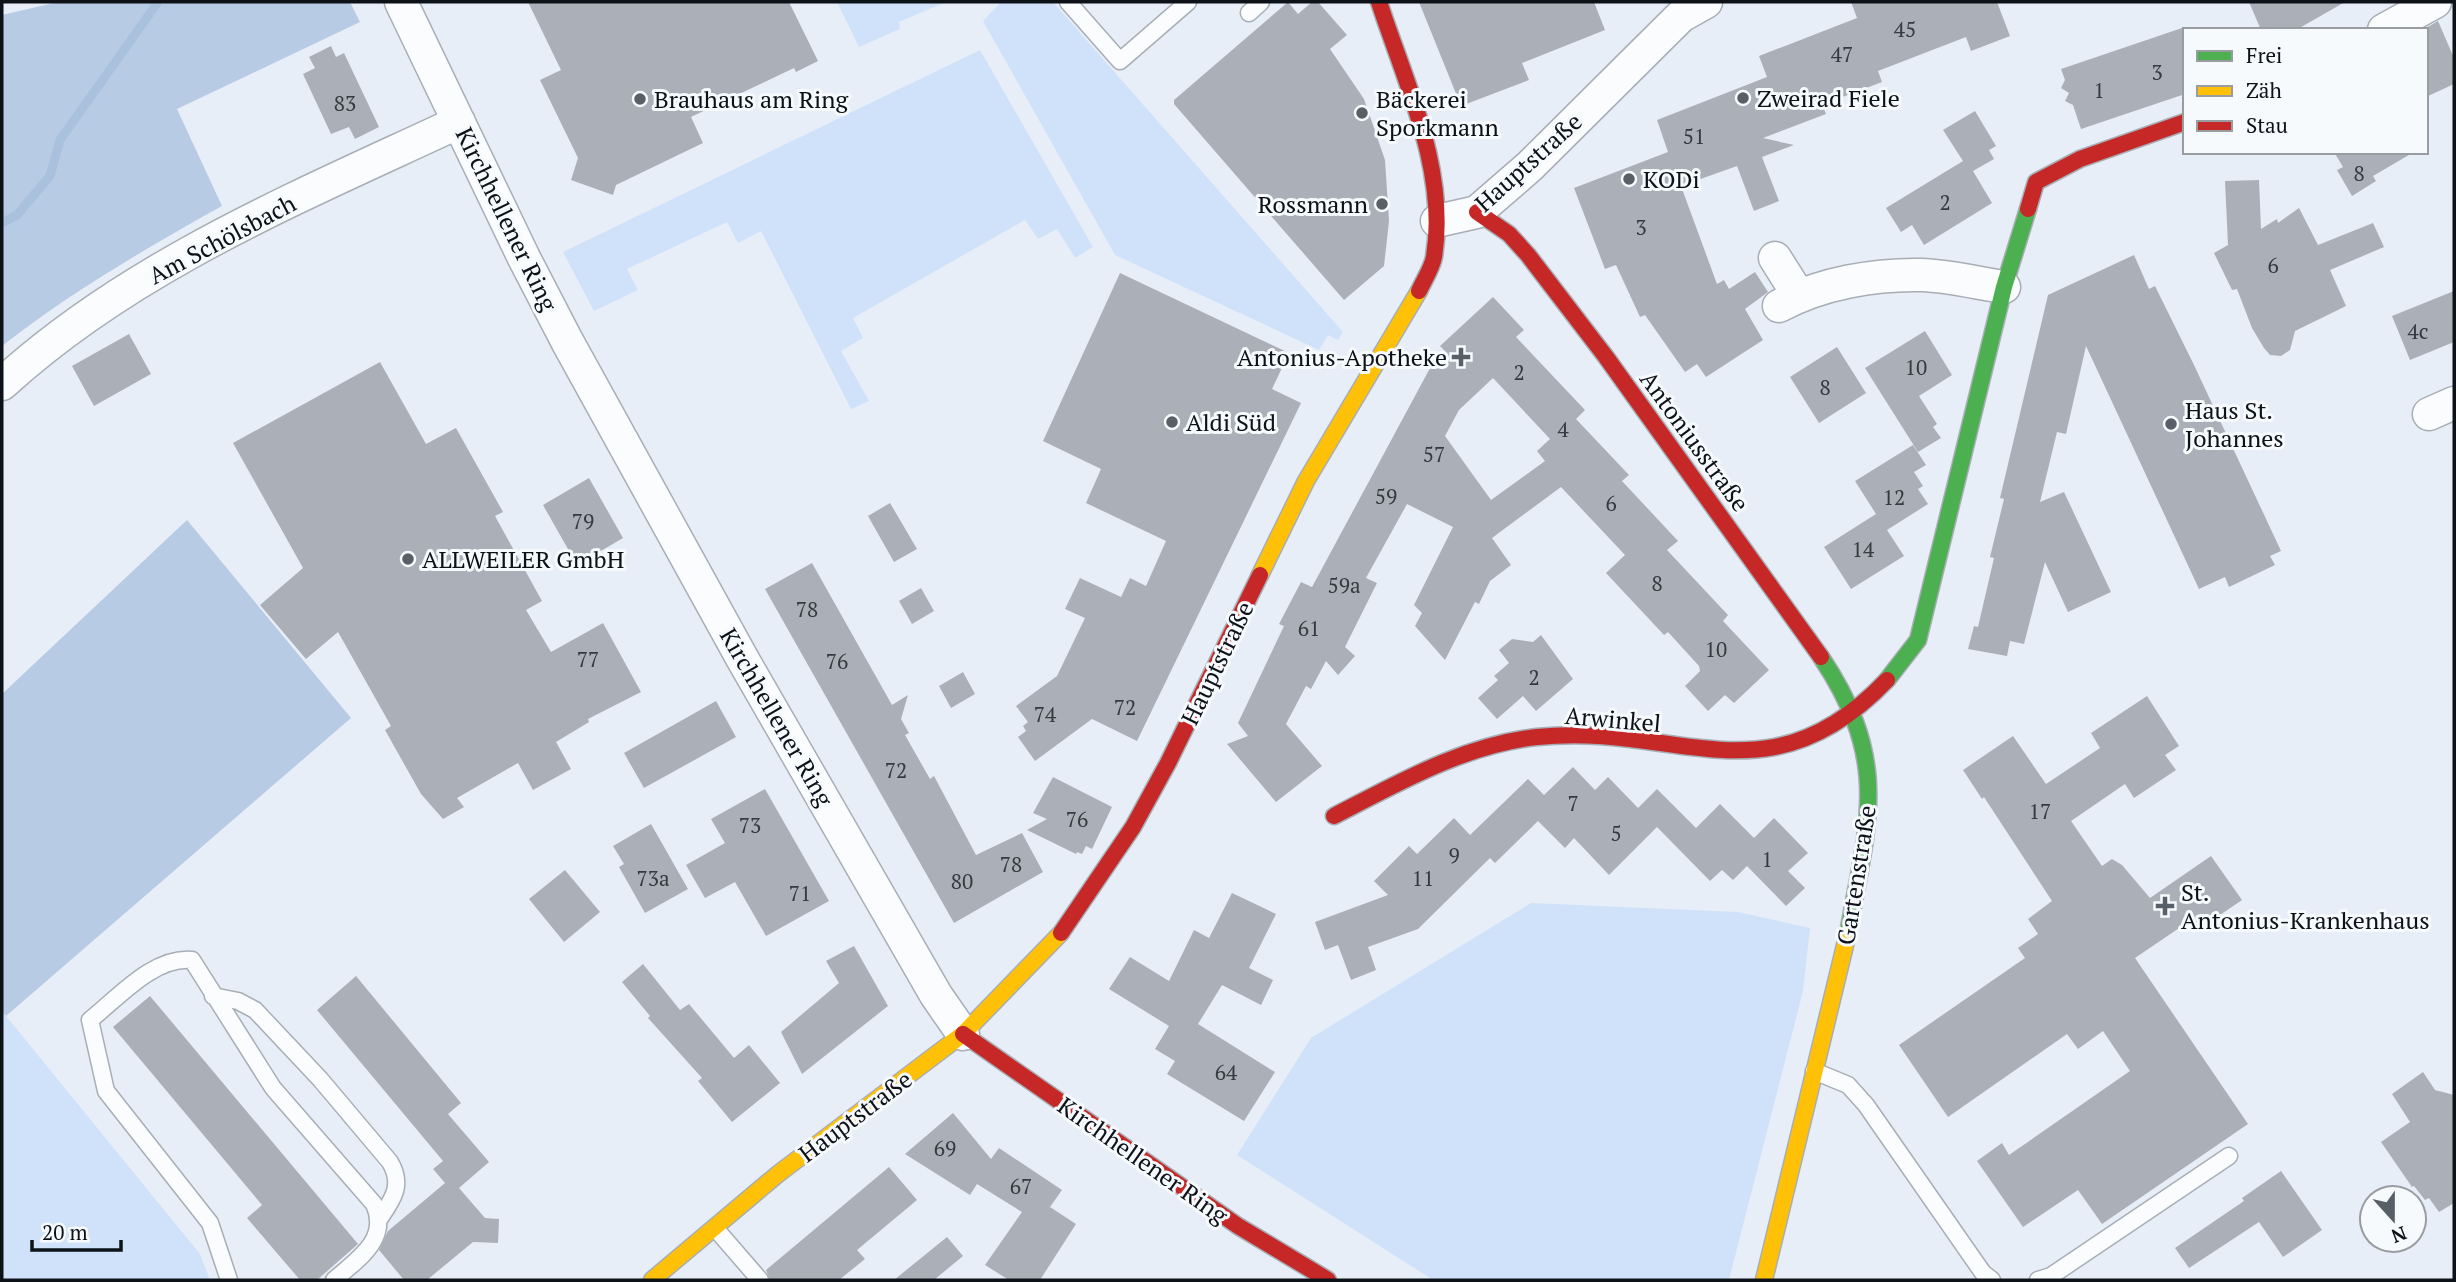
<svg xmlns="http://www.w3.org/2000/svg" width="2456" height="1282" font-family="'PT Serif',serif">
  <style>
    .green { fill: #d0e2f9 }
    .forest { fill: #b8cbe4 }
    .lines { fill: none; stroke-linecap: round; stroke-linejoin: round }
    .stream { stroke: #aac1de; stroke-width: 9 }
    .building { fill: #abb0b8; fill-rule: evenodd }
    .lane-casing { stroke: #a8aeb5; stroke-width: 19 }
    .street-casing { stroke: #a8aeb5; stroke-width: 35 }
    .fast-casing { stroke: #a8aeb5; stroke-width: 19 }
    .slow-casing { stroke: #a8aeb5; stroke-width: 19 }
    .jam-casing { stroke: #a8aeb5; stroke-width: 19 }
    .lane { stroke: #fbfcfe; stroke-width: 16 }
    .street { stroke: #fbfcfe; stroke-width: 32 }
    .fast { stroke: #4caf50; stroke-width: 16 }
    .slow { stroke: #ffc107; stroke-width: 16 }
    .jam { stroke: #c62828; stroke-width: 16 }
    .poi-dot { fill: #595f66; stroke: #f7fafd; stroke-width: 2.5 }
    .labels { text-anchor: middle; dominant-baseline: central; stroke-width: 6; stroke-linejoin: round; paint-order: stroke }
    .number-label { font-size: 21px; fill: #343a40 }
    .poi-label { font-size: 24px; fill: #0d1218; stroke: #f7fafd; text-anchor: start }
    .street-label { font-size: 24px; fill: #0d1218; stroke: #f7fafd }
  </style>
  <rect width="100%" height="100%" fill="#e7eef7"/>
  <path class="green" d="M837,2H946L899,22L900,29L859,47Z
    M1001,2H1053L1343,332L1338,340L1328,335L1319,350L1115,255L983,21Z
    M980,50L1093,247L1075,258L1057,229L1038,239L1025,220L853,318L863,338L841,351L869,401L851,409L761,231L738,243L727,222L627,269L638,290L594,311L563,252Z
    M1531,903L1738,912L1810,928L1803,991L1729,1280H1433L1237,1155L1311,1038Z
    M2,1011L200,1254L210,1280H2Z"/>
  <path class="forest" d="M58,2H350L360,22L177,109L222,206C145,249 71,292 2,346V15Z
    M187,520L351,718L6,1016L2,1011V694Z"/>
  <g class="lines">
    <path class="stream" d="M2,223L17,215L50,176L60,140L158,2"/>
  </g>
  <path class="building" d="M528,2H789L818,61L796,72L794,68L691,117L703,143L616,185L613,195L571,180L578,158L540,80L561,70Z
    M1288,2L1298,14L1312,2H1318L1347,35L1330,49L1364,99L1385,160L1389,221L1384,266L1344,300L1174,104V100Z
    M1419,2H1594L1605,30L1522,63L1529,80L1461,106Z
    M1851,2H1997L2010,36L1971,51L1966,37L1878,71L1882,82L1832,101L1834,105L1824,109L1826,114L1763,138L1794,145L1762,157L1779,201L1754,211L1737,166L1681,186L1717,284L1724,280L1729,289L1755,272L1768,292L1745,309L1763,340L1706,377L1697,364L1685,372L1645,315L1640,317L1616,265L1605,269L1574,188L1668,152L1657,120L1767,77L1759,56L1857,18Z
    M2249,2H2345L2296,30H2261Z
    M2438,21L2454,58V84L2426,97V28Z
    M2185,27V94L2081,129L2073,105L2065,101L2069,93L2061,88L2065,80L2061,69Z
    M331,46L336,57L344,53L379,127L355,139L349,127L331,134L303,74L315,68L309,57Z
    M1975,111L1996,146L1989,150L1994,159L1973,171L1992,203L1924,245L1912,225L1901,232L1886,208L1963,161L1943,130Z
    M2334,152H2414L2373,176L2376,181L2352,196L2337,170L2343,167Z
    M2259,180L2261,229L2277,219L2278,223L2299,208L2318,245L2373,223L2384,247L2330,270L2346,306L2295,331L2290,350L2281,356L2270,355L2264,348L2252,328L2237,289L2232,290L2214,253L2228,245L2225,181Z
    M2134,255L2149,289L2155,286L2194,365L2281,551L2270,556L2275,565L2229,587L2225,577L2199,589L2086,346L2066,434L2057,432L2040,502L2064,492L2111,592L2068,612L2045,562L2024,644L2010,641L2007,656L1968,649L1974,626L1978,627L1994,558L1990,557L2004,499L2000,498L2048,295Z
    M1120,273L1289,353L1272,389L1301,403L1137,741L1092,719L1035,761L1018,737L1026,731L1023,726L1028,722L1016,706L1057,676L1085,618L1065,609L1080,578L1121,597L1130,578L1146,586L1166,541L1086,503L1101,469L1043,441Z
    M2454,291V342L2410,360L2392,316Z
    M1493,297L1524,330L1516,337L1585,410L1576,419L1629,475L1622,481L1678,541L1667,550L1728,615L1723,621L1769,670L1734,703L1725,695L1708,711L1685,686L1700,671L1699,666L1668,632L1664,635L1606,573L1625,555L1561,487L1492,538L1511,565L1490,581L1479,604L1475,602L1445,660L1415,626L1422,613L1414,605L1453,527L1407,504L1366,578L1377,583L1345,647L1355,656L1338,675L1326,661L1311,689L1306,686L1286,724L1322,766L1276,802L1227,744L1248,736L1238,723L1284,626L1279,624L1301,582L1312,587L1429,370L1447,353L1440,346ZM1493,378L1550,439L1537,451L1545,461L1491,500L1445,436L1459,410Z
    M1925,331L1952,375L1919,396L1937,424L1933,427L1941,438L1918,452L1865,368Z
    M129,334L151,374L94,406L72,366Z
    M1837,347L1866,393L1819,423L1790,377Z
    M380,362L426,444L456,428L503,512L495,516L542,601L526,610L551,652L603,623L641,692L588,719L589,722L556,742L571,769L533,790L518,763L457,798L464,807L443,819L421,794L385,730L391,726L338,632L306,659L260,605L303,568L233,443Z
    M1913,445L1926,465L1914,472L1923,486L1918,489L1928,504L1887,530L1904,556L1851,589L1824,547L1876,514L1855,481Z
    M589,478L623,538L577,565L543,505Z
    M890,503L917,549L894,562L868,516Z
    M812,563L892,705L908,695L901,719L909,733L905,735L930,779L934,776L976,855L1022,833L1043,872L954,923L765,589Z
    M921,588L934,611L912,624L899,601Z
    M1541,635L1573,679L1536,711L1523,696L1497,719L1478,698L1498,680L1494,676L1509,663L1499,650L1512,639L1533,642Z
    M963,672L975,694L951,708L939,686Z
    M2147,696L2179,746L2165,755L2176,770L2134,798L2125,784L2071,821L2102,866L2112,859L2122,865L2150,898L2211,856L2242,900L2198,930L2191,920L2135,958L2248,1124L2102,1224L2078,1190L2023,1227L1977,1161L2002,1143L2009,1155L2130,1071L2103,1031L2078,1049L2067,1034L1948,1117L1899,1045L2025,958L2018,948L2038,934L2028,919L2052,901L1984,797L1982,799L1963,770L2013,736L2046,784L2100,748L2091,733Z
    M716,701L736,737L644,788L624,753Z
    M1573,767L1595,790L1608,777L1638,808L1657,789L1696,828L1720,804L1754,838L1774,818L1808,853L1788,871L1805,888L1786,906L1747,866L1733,880L1722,870L1710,881L1657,827L1609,875L1574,838L1565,848L1538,821L1495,863L1490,858L1418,929L1368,947L1376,970L1351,980L1338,945L1325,950L1315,922L1388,895L1374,881L1409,846L1417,854L1454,818L1470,835L1528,779L1544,795Z
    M1053,777L1112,807L1092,849L1086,846L1082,854L1077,852L1076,854L1027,830L1047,819L1033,813Z
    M765,789L829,901L766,936L735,882L705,898L686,865L725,843L711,819Z
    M651,824L688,889L645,913L619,867L624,864L613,846Z
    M565,870L600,912L564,942L529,899Z
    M1232,893L1276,914L1249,968L1273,980L1261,1005L1222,985L1198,1024L1275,1072L1244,1121L1167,1074L1175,1061L1155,1049L1169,1026L1109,989L1130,957L1169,981L1194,930L1209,938Z
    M854,946L888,1006L802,1074L781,1032L839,983L826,961Z
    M643,964L680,1010L689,1004L734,1058L749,1045L780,1083L732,1122L698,1081L702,1078L648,1018L650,1016L622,982Z
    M356,976L461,1103L448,1114L489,1162L459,1188L485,1218L499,1219L498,1243L473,1242L427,1280H404L379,1250L388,1231L445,1183L433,1169L443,1161L317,1010Z
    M150,996L358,1244L317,1280H300L247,1218L262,1205L113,1027Z
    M2423,1072L2435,1090L2454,1095V1203L2439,1212L2429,1198L2425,1200L2414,1186L2412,1187L2381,1142L2410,1122L2392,1094Z
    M953,1113L991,1159L999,1148L1062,1190L1050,1207L1076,1224L1040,1280H1009L985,1265L1022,1212L977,1184L970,1195L905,1154Z
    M889,1167L917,1200L857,1250L865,1259L839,1280H770L766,1270Z
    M2281,1171L2322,1230L2283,1257L2259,1222L2189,1268L2175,1248L2244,1201L2242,1198Z
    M947,1237L963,1256L934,1280H894Z"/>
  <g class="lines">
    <defs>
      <path id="lane" d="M1068,2L1120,61L1188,2
        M1249,13L1261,2
        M213,996L238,1001L255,1010L320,1079L390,1162C403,1184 394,1198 380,1218
        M1814,1071L1848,1085L1866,1105L1983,1273L1992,1280
        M715,1228L760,1280
        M229,1280L210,1223L106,1091L90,1020C118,998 154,956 192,960L273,1088L374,1204C390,1239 358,1259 334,1280
        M2038,1280L2051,1276L2229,1156"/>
      <path id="street" d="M401,2L524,258L567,341L742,658L936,995L963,1034
        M2384,30L2435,2
        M1437,221L1477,212L1530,166L1681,16L1706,2
        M1775,258L1799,296
        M1779,306C1821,283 1875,274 1922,275C1949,276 1977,283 2004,287
        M2,384C132,265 301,196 459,122
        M2429,414L2454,403"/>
      <path id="fast" d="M1821,657C1890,761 1869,819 1848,933
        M1887,680L1918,640L2004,287L2028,209"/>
      <path id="slow" d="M1260,575L1306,481L1419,291
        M652,1280L778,1174L963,1034L1061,933
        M1764,1280L1848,933"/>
      <path id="jam" d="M1379,2C1405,82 1448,170 1434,257C1432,268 1424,280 1419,291
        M2028,209L2036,182L2080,159L2185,122
        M1477,212L1509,234L1528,255L1606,357L1821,657
        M1334,816C1398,783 1464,745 1537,737C1677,722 1768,805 1887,680
        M1061,933L1133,827L1168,763L1260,575
        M963,1034L1238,1226L1328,1280"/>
    </defs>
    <use href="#lane" class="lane-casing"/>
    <use href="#street" class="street-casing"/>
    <use href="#fast" class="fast-casing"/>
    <use href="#slow" class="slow-casing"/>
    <use href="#jam" class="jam-casing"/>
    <use href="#lane" class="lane"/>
    <use href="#street" class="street"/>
    <use href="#fast" class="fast"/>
    <use href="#slow" class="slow"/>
    <use href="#jam" class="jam"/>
  </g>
  <g class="poi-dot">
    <circle cx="1743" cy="98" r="7"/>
    <circle cx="640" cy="99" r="7"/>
    <circle cx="1362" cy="113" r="7"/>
    <circle cx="1629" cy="179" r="7"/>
    <circle cx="1382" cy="204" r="7"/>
    <path d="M1457.5 346.5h7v7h7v7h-7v7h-7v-7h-7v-7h7z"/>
    <circle cx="1172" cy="422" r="7"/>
    <circle cx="2171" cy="424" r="7"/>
    <circle cx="408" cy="559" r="7"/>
    <path d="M2161.5 895.5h7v7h7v7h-7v7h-7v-7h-7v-7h7z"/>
  </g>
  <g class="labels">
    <g class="number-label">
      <text x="1905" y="29">45</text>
      <text x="1842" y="54">47</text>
      <text x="2157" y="72">3</text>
      <text x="2099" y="90">1</text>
      <text x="345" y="103">83</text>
      <text x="1694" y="136">51</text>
      <text x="2359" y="173">8</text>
      <text x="1945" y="202">2</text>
      <text x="1641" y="227">3</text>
      <text x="2273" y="265">6</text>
      <text x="2418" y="331">4c</text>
      <text x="1916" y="367">10</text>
      <text x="1519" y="372">2</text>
      <text x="1825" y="387">8</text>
      <text x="1563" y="429">4</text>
      <text x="1434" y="454">57</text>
      <text x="1386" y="496">59</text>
      <text x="1894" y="497">12</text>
      <text x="1611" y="503">6</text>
      <text x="583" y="521">79</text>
      <text x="1863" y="549">14</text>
      <text x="1657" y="583">8</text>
      <text x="1344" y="585">59a</text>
      <text x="807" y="609">78</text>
      <text x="1309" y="628">61</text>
      <text x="1716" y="649">10</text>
      <text x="588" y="659">77</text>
      <text x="837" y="661">76</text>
      <text x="1534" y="677">2</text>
      <text x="1125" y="707">72</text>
      <text x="1045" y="714">74</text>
      <text x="896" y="770">72</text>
      <text x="1573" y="803">7</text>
      <text x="2040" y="811">17</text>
      <text x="1077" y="819">76</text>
      <text x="750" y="825">73</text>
      <text x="1616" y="833">5</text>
      <text x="1454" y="855">9</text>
      <text x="1767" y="859">1</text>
      <text x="1011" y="864">78</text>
      <text x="653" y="878">73a</text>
      <text x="1423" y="878">11</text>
      <text x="962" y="881">80</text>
      <text x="800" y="893">71</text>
      <text x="1226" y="1072">64</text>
      <text x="945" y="1148">69</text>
      <text x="1021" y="1186">67</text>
    </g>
    <g class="poi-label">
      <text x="1757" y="98">Zweirad Fiele</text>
      <text x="654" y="99">Brauhaus am Ring</text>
      <text x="1376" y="99">Bäckerei<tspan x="1376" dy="28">Sporkmann</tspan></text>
      <text x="1643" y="179">KODi</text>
      <text x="1368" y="204" text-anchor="end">Rossmann</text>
      <text x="1447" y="357" text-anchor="end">Antonius-Apotheke</text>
      <text x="2185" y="410">Haus St.<tspan x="2185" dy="28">Johannes</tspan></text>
      <text x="1186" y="422">Aldi Süd</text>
      <text x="422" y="559">ALLWEILER GmbH</text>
      <text x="2181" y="892">St.<tspan x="2181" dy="28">Antonius-Krankenhaus</tspan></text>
    </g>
    <g class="street-label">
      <text transform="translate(1528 162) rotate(-42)">Hauptstraße</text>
      <text transform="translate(507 219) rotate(64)">Kirchhellener Ring</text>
      <text transform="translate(222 239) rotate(-28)">Am Schölsbach</text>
      <text transform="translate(1695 441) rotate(54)">Antoniusstraße</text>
      <text transform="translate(1217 663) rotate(-64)">Hauptstraße</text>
      <text transform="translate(777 717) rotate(60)">Kirchhellener Ring</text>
      <text transform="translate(1613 719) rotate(5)">Arwinkel</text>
      <text transform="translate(1856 875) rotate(-81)">Gartenstraße</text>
      <text transform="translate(855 1116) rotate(-37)">Hauptstraße</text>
      <text transform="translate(1143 1160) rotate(35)">Kirchhellener Ring</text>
    </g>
  </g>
  <rect width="2456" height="1282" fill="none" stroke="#0d1218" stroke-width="7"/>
  <rect x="2183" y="28" width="245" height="126" fill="#f7fafd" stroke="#999da1" stroke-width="2"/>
  <rect x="2197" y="51" width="35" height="10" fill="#4caf50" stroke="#999da1" stroke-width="2"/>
  <text x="2246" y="63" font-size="21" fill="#0d1218">Frei</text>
  <rect x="2197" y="86" width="35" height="10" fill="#ffc107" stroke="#999da1" stroke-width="2"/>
  <text x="2246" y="98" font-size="21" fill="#0d1218">Zäh</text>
  <rect x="2197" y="121" width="35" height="10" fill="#c62828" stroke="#999da1" stroke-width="2"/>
  <text x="2246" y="133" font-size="21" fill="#0d1218">Stau</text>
  <g transform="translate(2393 1219) rotate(159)"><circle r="33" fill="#f7fafd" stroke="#999da1" stroke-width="2"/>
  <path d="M0-5L12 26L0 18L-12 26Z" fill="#595f66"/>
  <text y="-10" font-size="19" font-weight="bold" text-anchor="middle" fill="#0d1218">N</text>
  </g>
  <path d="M32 1240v10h89v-10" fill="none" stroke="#0d1218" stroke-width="3.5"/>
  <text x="42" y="1240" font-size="21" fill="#0d1218" stroke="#f7fafd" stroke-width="5" paint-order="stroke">20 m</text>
</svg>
